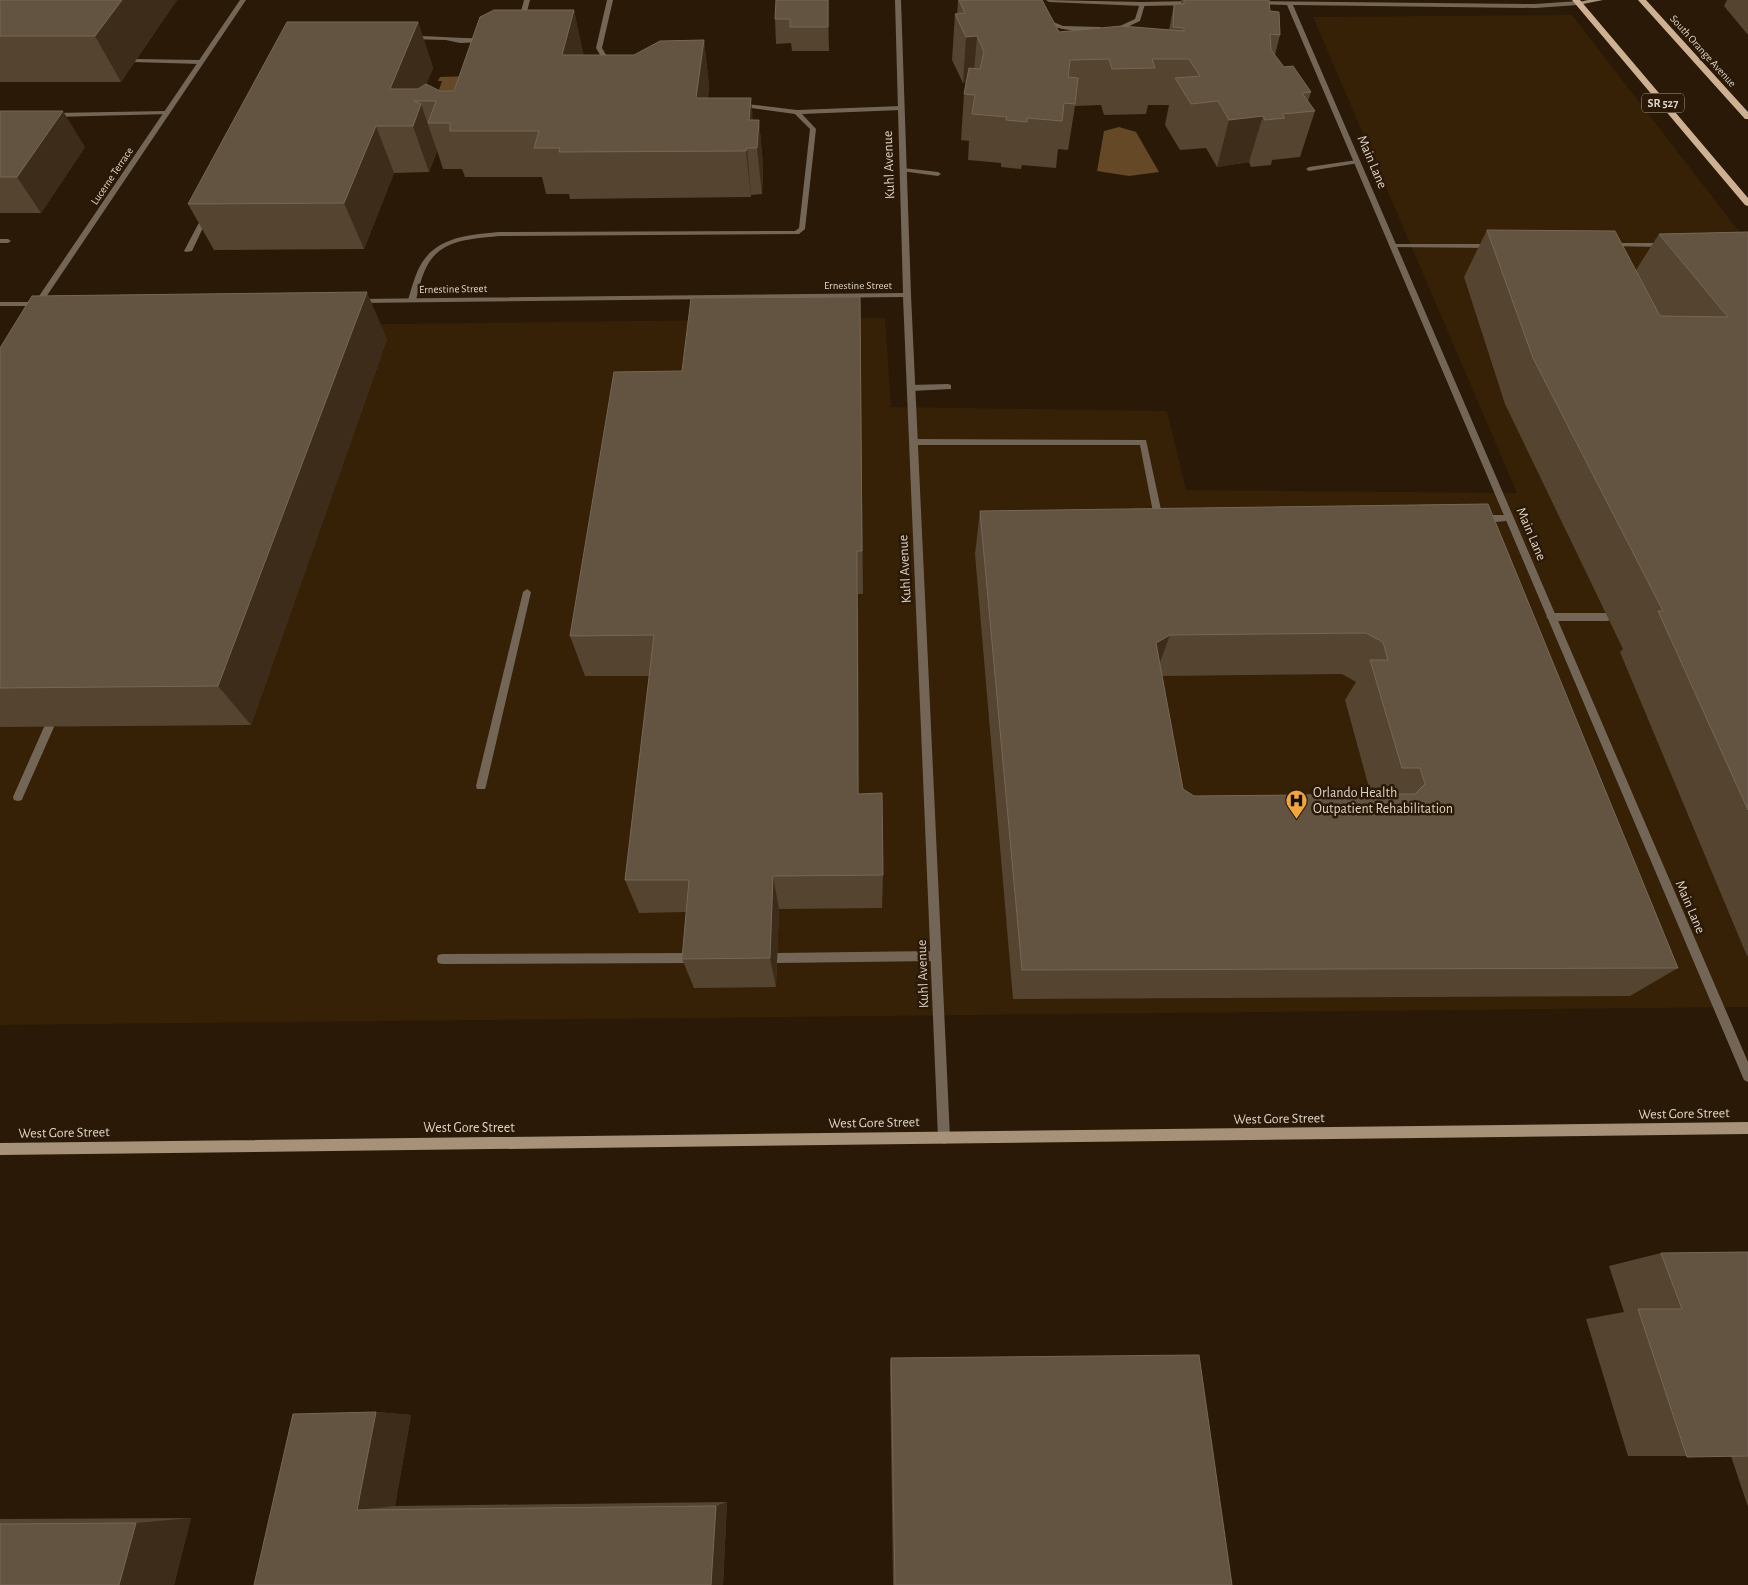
<svg xmlns="http://www.w3.org/2000/svg" width="1748" height="1585" font-family="'Alegreya Sans',sans-serif">
  <style>
    .built { fill: #362107 }
    .water { fill: #654825 }
    .lines { fill: none; stroke-linecap: round; stroke-linejoin: round }
    .lane { fill: #746657; fill-rule: evenodd }
    .street { fill: #746657; fill-rule: evenodd }
    .secondary { fill: #a79178; fill-rule: evenodd }
    .primary { fill: #ceb192; fill-rule: evenodd }
    .wall { fill: #544430; fill-rule: evenodd }
    .shaded-wall { fill: #3d2c19 }
    .building { fill: #635341; stroke: #766756; fill-rule: evenodd }
    .labels { text-anchor: middle; dominant-baseline: central; stroke-width: 5; stroke-linejoin: round; paint-order: stroke }
    .far-street-label { font-size: 11px; fill: #ded3c7; stroke: #291906 }
    .shield { fill: #291906; stroke: #a89b8d; stroke-width: 1 }
    .shield-label { font-size: 12px; font-weight: bold; fill: #ded3c7 }
    .street-label { font-size: 14px; fill: #ded3c7; stroke: #291906 }
    .poi-label { font-size: 14px; fill: #ded3c7; stroke: #291906; text-anchor: start }
  </style>
  <rect width="100%" height="100%" fill="#291906"/>
  <path class="built" d="M1572,15L1748,243V1007L0,1025V437L67,328L885,318L891,407L1167,411L1186,490L1517,493L1313,17Z"/>
  <path class="water" d="M469,76L459,106L435,101L442,81H438L440,77Z
    M1119,127L1136,132L1159,172L1129,176L1097,171L1104,131Z"/>
  <g class="lines">
    <path class="lane" d="M524,0H530L524,23L521,25L518,23Z
      M607,0H613L602,48L612,65L609,67L606,65L596,48Z
      M1140,3L1145,4L1140,21L1123,29L1112,30V28L1120,26L1135,19Z
      M1042,19H1046L1063,26L1100,27L1103,29L1100,31C1080,31 1060,32 1042,21Z
      M411,36C436,36 459,39 484,38L487,40L484,42L460,43L446,40L409,39V37Z
      M135,59L200,60L203,62L200,64L133,62L132,61Z
      M738,103L797,110L901,106L904,108L901,110L802,114L816,129L805,229L799,234L499,236C472,239 441,239 427,266C421,277 419,289 416,300L412,302L408,300C411,290 414,279 418,270C433,237 467,235 499,232L795,231L799,228L810,129L795,114L736,106L735,105Z
      M167,111L170,113L169,114L53,117L50,115L53,113Z
      M1357,160L1360,162L1359,163L1309,171L1306,169L1309,167Z
      M903,168L938,172L941,174L938,176L901,171V169Z
      M206,213L209,215L192,251L186,252L184,251L203,215Z
      M0,239H8L11,241L8,243H0Z
      M1609,243H1664L1667,245L1664,247L1607,246L1606,245Z
      M1393,244H1492L1496,246L1492,248L1391,247L1389,246Z
      M948,384L951,385V389L911,391L907,388L911,385Z
      M913,439L1146,440L1162,514L1166,517L1162,520L1155,519L1154,517L1140,445H913L909,442Z
      M1482,515H1509L1513,518C1507,523 1484,523 1478,518Z
      M527,589L531,592L486,786L485,789H477L476,786L523,592Z
      M1551,613H1608L1613,617L1608,621H1551L1546,617Z
      M49,723L52,724L54,727L23,797L22,800L18,801L14,800L13,797L44,727L46,724Z
      M936,951L940,952L941,956L940,960L936,961L777,963L773,962L772,958L773,954L777,953Z
      M696,953L700,954L701,958L700,962L696,963L442,964L438,963L437,959L438,955L442,954Z"/>
    <path class="street" d="M240,0H246L42,303V306L36,308L33,306H0V302H35Z
      M895,0H901L911,295L950,1138L948,1142L944,1144L940,1142L938,1138L903,297L358,303L354,301L358,299L903,293Z
      M1046,0L1142,2L1193,1L1196,3L1193,5L1142,6L1049,2Z
      M1255,1L1535,4L1578,1L1581,3L1578,5L1535,8L1293,5L1748,1062V1082L1744,1080L1287,5L1253,4L1252,3Z"/>
    <path class="secondary" d="M1588,0H1603L1578,5L1575,3Z
      M1748,1122V1134L0,1155V1143Z"/>
    <path class="primary" d="M1572,0H1580L1748,198V206L1745,205Z
      M1638,0H1646L1748,112V119H1745Z"/>
  </g>
  <path class="wall" d="M0,0H177L121,82H0Z
    M776,0H829V51H792L791,43L776,44L775,19Z
    M958,0H1042L1059,32L1169,30L1174,4H1181V0H1269L1270,11L1280,35L1275,55L1284,67L1311,92L1308,101L1315,111L1300,157L1272,160L1271,165L1251,167L1249,162L1217,167L1206,148L1180,150L1165,125L1169,105H1148L1146,114L1104,115L1101,105L1075,106L1068,150L1058,149L1056,168L1022,165L1021,169L1001,167V163L968,160L969,141L961,140L964,94L966,83H963L952,60L955,14H957Z
    M1727,0H1748V35L1724,6Z
    M574,10L583,55H634L704,40L709,86L708,98L753,120H759L763,167L762,194L751,195V197L570,199L569,194H546L542,177H465L462,169H443L436,147L437,151L429,172L394,173L364,249L214,250L188,204L418,22L433,68L426,84L440,91H454Z
    M0,111L85,147L41,213H0Z
    M1487,230L1636,270L1659,234L1748,232V956H1747L1620,652L1623,649L1505,404L1464,277Z
    M860,297L863,594H858L859,794L883,875L882,908L779,909L776,987L694,988L682,959L686,912L639,913L625,880L649,676H585L570,636L682,371Z
    M387,339L251,725L0,727V348Z
    M1488,504L1678,968L1630,996L1013,999L975,554L980,511ZM1342,674L1356,682L1345,700L1371,795L1194,796L1183,789L1162,676Z
    M1748,1252V1507L1731,1456H1628L1586,1319L1624,1312L1609,1266L1661,1253Z
    M891,1358L1232,1585H893L890,1364Z
    M376,1412L411,1415L395,1506L727,1502L723,1585H254Z
    M191,1518L174,1585H0V1519Z"/>
  <path class="shaded-wall" d="M122,0H177L121,82L95,36Z
    M828,0H829V51L828,27Z
    M574,10L584,56L562,55Z
    M418,22L433,68L420,101H414L390,89Z
    M977,36L973,82L963,83L966,37Z
    M704,40L709,86L702,144L696,98Z
    M751,98L755,144L749,120Z
    M421,104L437,151L429,172L413,126Z
    M63,111L85,147L41,213L17,177Z
    M1263,116L1249,162L1217,167L1229,120Z
    M759,120L763,167L762,194L757,148Z
    M376,126L394,173L364,249L344,203Z
    M747,148L751,195V197L746,151Z
    M367,292L387,339L251,725L218,686Z
    M857,551L858,594L859,829L858,794Z
    M1170,635L1155,676L1156,643Z
    M773,876L779,909L776,987L770,958Z
    M376,1412L411,1415L395,1506L357,1510Z
    M727,1502L723,1585H711L716,1506Z
    M191,1518L174,1585H119L136,1523Z"/>
  <path class="building" d="M0,0H122L95,36H0Z
    M776,0H828V27H790V19H775Z
    M959,0H1042L1059,32L1121,26L1184,31V28L1173,27L1174,4H1184V0H1269L1270,11L1279,12L1280,35L1270,34L1271,50L1284,67L1293,66L1311,92L1302,93L1315,111L1282,114L1285,118L1265,120L1263,116L1229,120L1218,101L1191,104L1175,78L1200,76L1189,59H1152L1155,68L1112,69L1109,59L1070,60L1068,77L1078,78L1075,104L1064,103L1062,121L1027,118V122L1006,120L1007,117L972,114L975,95L964,94L969,68L980,69L984,52L977,36L966,37L955,14L965,13Z
    M494,10H574L562,55H634L660,41L704,40L696,98H751L749,120H759L757,148H747L746,151L559,152L560,148H534L539,131H450V123H428L436,101H414L421,104L413,126H376L344,203L188,204L287,22H418L390,89H418L426,84L440,91H454L480,17Z
    M0,111H63L17,177H0Z
    M1487,230L1615,231L1660,316L1728,317L1659,234L1748,232V810L1658,611H1663L1533,358Z
    M367,292L218,686L0,688V348L32,296Z
    M860,297L862,551H857L858,794L882,793L883,875L773,876L770,958L682,959L689,880H625L654,635L570,636L614,372L682,371L691,298Z
    M1488,504L1678,968L1022,970L980,511ZM1366,633L1383,642L1388,660H1370L1402,768H1420L1425,784L1415,794L1194,796L1183,789L1156,643L1170,635Z
    M1748,1252V1456L1687,1457L1638,1309H1682L1661,1253Z
    M1199,1355L1232,1585H895L891,1358Z
    M376,1412L357,1510L716,1506L711,1585H254L293,1414Z
    M136,1523L119,1585H0V1524Z"/>
  <defs>
    <symbol id="hospital-pin" viewBox="-11 -11 22 30"><path d="M0 17L-7.5 6A9.5 9.5 0 1 1 7.5 6Z" fill="#f1a540" stroke="#291906"/><path d="M-5-5h3v3.5h4V-5h3V5h-3V1.5h-4V5h-3Z" fill="#111"/></symbol>
  </defs>
  <g fill-rule="evenodd">
    <use href="#hospital-pin" x="1284" y="788" width="25" height="34"/>
  </g>
  <g class="labels">
    <g class="far-street-label">
      <text transform="translate(1703 51) rotate(48)">South Orange Avenue</text>
      <text transform="translate(112 176) rotate(-56)">Lucerne Terrace</text>
      <text x="858" y="285">Ernestine Street</text>
      <text transform="translate(453 289) rotate(-1)">Ernestine Street</text>
    </g>
    <rect class="shield" x="1642" y="93.5" width="42" height="19" rx="4"/>
    <g class="shield-label">
      <text x="1663" y="103">SR 527</text>
    </g>
    <g class="street-label">
      <text transform="translate(1372 162) rotate(67)">Main Lane</text>
      <text transform="translate(889 165) rotate(-92)">Kuhl Avenue</text>
      <text transform="translate(1531 534) rotate(67)">Main Lane</text>
      <text transform="translate(905 569) rotate(-93)">Kuhl Avenue</text>
      <text transform="translate(1690 907) rotate(67)">Main Lane</text>
      <text transform="translate(923 974) rotate(-92)">Kuhl Avenue</text>
      <text transform="translate(1684 1114) rotate(-1)">West Gore Street</text>
      <text transform="translate(1279 1119) rotate(-1)">West Gore Street</text>
      <text transform="translate(874 1123) rotate(-1)">West Gore Street</text>
      <text x="469" y="1128">West Gore Street</text>
      <text transform="translate(64 1133) rotate(-1)">West Gore Street</text>
    </g>
    <g class="poi-label">
      <text x="1313" y="793">Orlando Health<tspan x="1313" dy="16">Outpatient Rehabilitation</tspan></text>
    </g>
  </g>
</svg>
